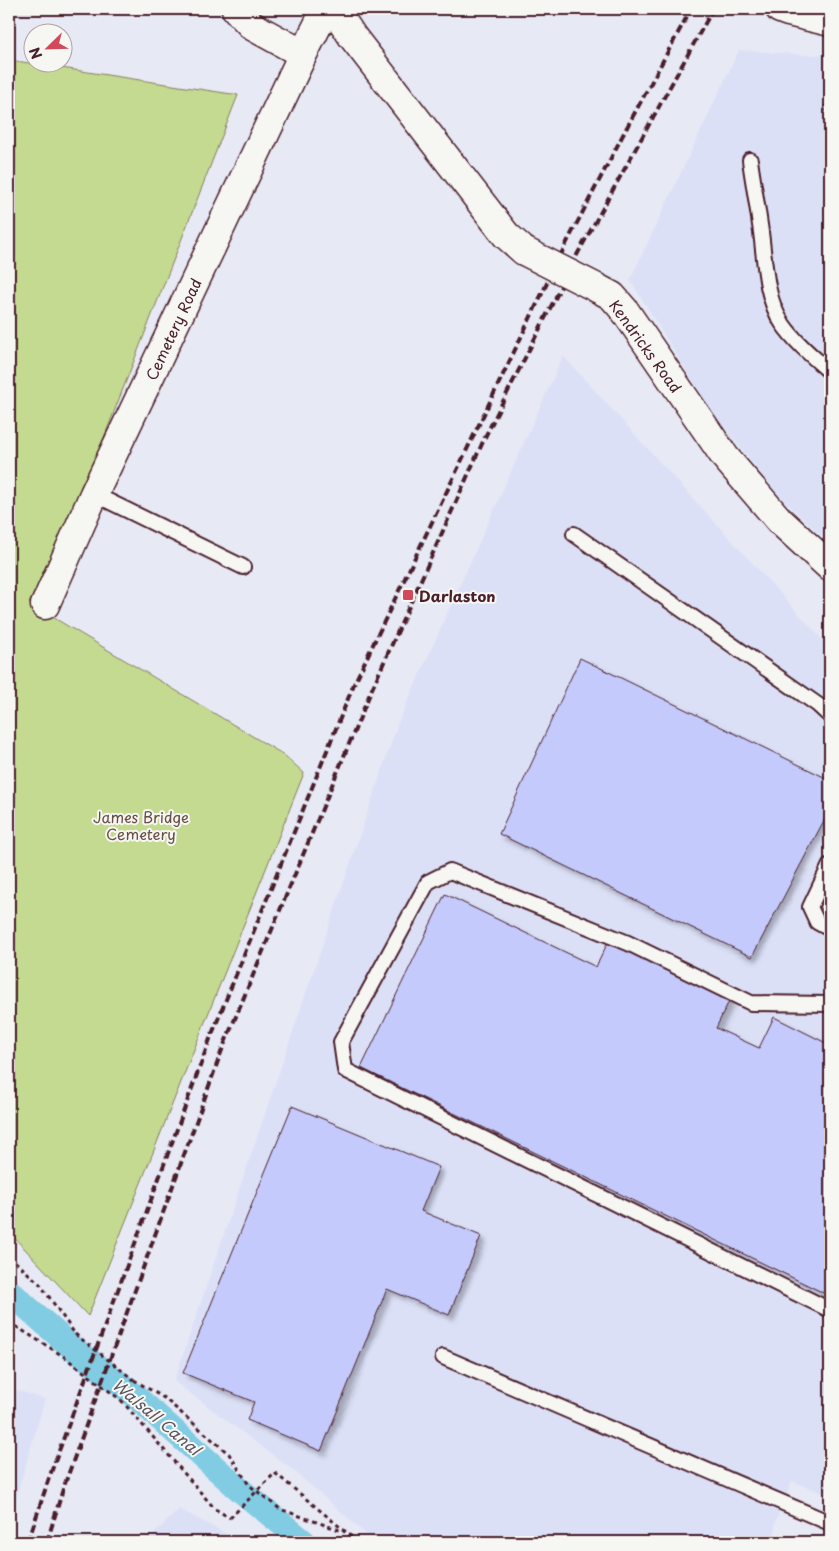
<svg xmlns="http://www.w3.org/2000/svg" width="839" height="1551" font-family="'Playpen Sans',sans-serif">
  <style>
    .built { fill: #dce0f7 }
    .green { fill: #c4da90; stroke: #877c5e }
    .lines { fill: none; stroke-linecap: round; stroke-linejoin: round }
    .canal { stroke: #82cce3; stroke-width: 25 }
    .building { fill: #c4cafc; stroke: #4a1f2b; filter: url(#shadow) }
    .lane-casing { stroke: #4a1f2b; stroke-width: 18 }
    .street-casing { stroke: #4a1f2b; stroke-width: 31 }
    .primary-casing { stroke: #4a1f2b; stroke-width: 31 }
    .path { stroke: #4a1f2b; stroke-width: 3; stroke-dasharray: 4 4; stroke-linecap: butt }
    .lane { stroke: #f6f6f2; stroke-width: 14 }
    .street { stroke: #f6f6f2; stroke-width: 28 }
    .primary { stroke: #f6f6f2; stroke-width: 28 }
    .rail { stroke: #4a1f2b; stroke-width: 4; stroke-dasharray: 8 4; stroke-linecap: butt }
    .street-bridge-casing { stroke: #4a1f2b; stroke-width: 31; stroke-linecap: butt }
    .path-bridge { stroke: #4a1f2b; stroke-width: 3; stroke-dasharray: 4 4; stroke-linecap: butt }
    .street-bridge { stroke: #f6f6f2; stroke-width: 28 }
    .poi-dot { fill: #d1495b; stroke: #f6f6f2; stroke-width: 2 }
    .labels { text-anchor: middle; dominant-baseline: central; stroke-width: 4; stroke-linejoin: round; paint-order: stroke }
    .street-label { font-size: 15px; fill: #4a1f2b; stroke: #f6f6f2 }
    .poi-label { font-size: 15px; font-weight: bold; fill: #4a1f2b; stroke: #f6f6f2; text-anchor: start }
    .park-label { font-size: 15px; fill: #684e44; stroke: #f6f6f2 }
    .water-label { font-size: 16px; font-style: italic; fill: #5b5362; stroke: #f6f6f2 }
  </style>
  <defs>
    <filter id="shadow"><feDropShadow dx="4.5" dy="4.5" stdDeviation="2.5" flood-color="#0004"/></filter>
  </defs>
  <rect width="100%" height="100%" fill="#e7e9f5"/>
  <filter id="ink" filterUnits="userSpaceOnUse"><feTurbulence type="fractalNoise" baseFrequency=".02" numOctaves="2"/><feDisplacementMap in="SourceGraphic" scale="10" xChannelSelector="R" yChannelSelector="G"/><feConvolveMatrix kernelMatrix="1 2 1 2 8 2 1 2 1" color-interpolation-filters="sRGB"/></filter>
  <g filter="url(#ink)">
    <path class="built" d="M739,50L807,55L830,54V544L776,493L710,409L630,280Z
      M563,356L830,648V1496L792,1481L775,1523V1542H375L294,1471L174,1381L398,723Z
      M9,1388L45,1399L9,1522Z
      M179,1509L242,1542H146Z"/>
    <path class="green" d="M9,60L238,95L85,486L29,603L284,755L304,773L88,1316L9,1232Z"/>
    <g class="lines">
      <path class="canal" d="M9,1291L69,1345L128,1390L239,1489L304,1542"/>
    </g>
    <path class="building" d="M830,102V125L824,106Z
      M580,658L830,780V809L752,957L499,834Z
      M445,894L596,967L610,938L731,997L716,1028L759,1048L774,1017L830,1045V1296L361,1068Z
      M292,1106L439,1167L421,1211L481,1236L449,1315L387,1289L321,1451L247,1420L254,1402L183,1373Z"/>
    <g class="lines">
      <defs>
        <path id="lane" d="M750,160C753,182 757,203 760,225C765,257 764,295 782,323C795,342 813,357 830,372
          M94,494L243,567
          M574,534L818,705L830,716
          M830,865L810,907L817,922L830,929
          M830,1004L751,1003L628,943L450,871L428,882L341,1042L345,1070L830,1310
          M443,1357L830,1523"/>
        <path id="street" d="M236,9L252,26L303,54
          M332,9L337,13L352,36L506,235L524,251
          M597,288L612,296L625,311L725,457L780,521L830,567
          M45,605L94,494L303,54L326,9"/>
        <path id="primary" d="M780,9L788,12L830,22"/>
      </defs>
      <use href="#lane" class="lane-casing"/>
      <use href="#street" class="street-casing"/>
      <use href="#primary" class="primary-casing"/>
      <path class="path" d="M9,1256L40,1284L75,1334
        M9,1322L63,1356
        M134,1380L164,1398L229,1454L249,1485L280,1509L345,1532
        M121,1400L215,1509L230,1518
        M275,1473L358,1542"/>
      <use href="#lane" class="lane"/>
      <use href="#street" class="street"/>
      <use href="#primary" class="primary"/>
      <path class="rail" d="M28,1542L49,1478L210,1039L354,684L564,248L626,129L691,9
        M47,1542L63,1489L222,1050L371,691L486,435L578,253L713,9"/>
      <defs>
        <path id="street-bridge" d="M524,251L597,288"/>
      </defs>
      <use href="#street-bridge" class="street-bridge-casing"/>
      <path class="path-bridge" d="M75,1334L134,1380
        M63,1356L121,1400
        M230,1518L275,1473"/>
      <use href="#street-bridge" class="street-bridge"/>
    </g>
  </g>
  <rect class="poi-dot" x="402" y="589" width="12" height="12" rx="2.5"/>
  <g class="labels">
    <g class="street-label">
      <text transform="translate(173 329) rotate(-65)">Cemetery Road</text>
      <text transform="translate(646 346) rotate(54)">Kendricks Road</text>
    </g>
    <g class="poi-label">
      <text x="419" y="595">Darlaston</text>
    </g>
    <g class="park-label">
      <text x="141" y="816">James Bridge<tspan x="141" dy="17">Cemetery</tspan></text>
    </g>
    <g class="water-label">
      <text transform="translate(157 1416) rotate(40)">Walsall Canal</text>
    </g>
  </g>
  <rect width="839" height="1551" fill="none" stroke="#f6f6f2" stroke-width="30"/>
  <rect x="15" y="15" width="809" height="1521" fill="none" stroke="#4a1f2b" stroke-width="2" filter="url(#ink)"/>
  <g transform="translate(48 48) rotate(247)"><circle r="24" fill="#f6f6f2" stroke="#b1a0a2"/>
  <path d="M0-4L9 19L0 12L-9 19Z" fill="#d1495b"/>
  <text y="-8" font-size="14" font-weight="bold" text-anchor="middle" fill="#4a1f2b">N</text>
  </g>
</svg>
